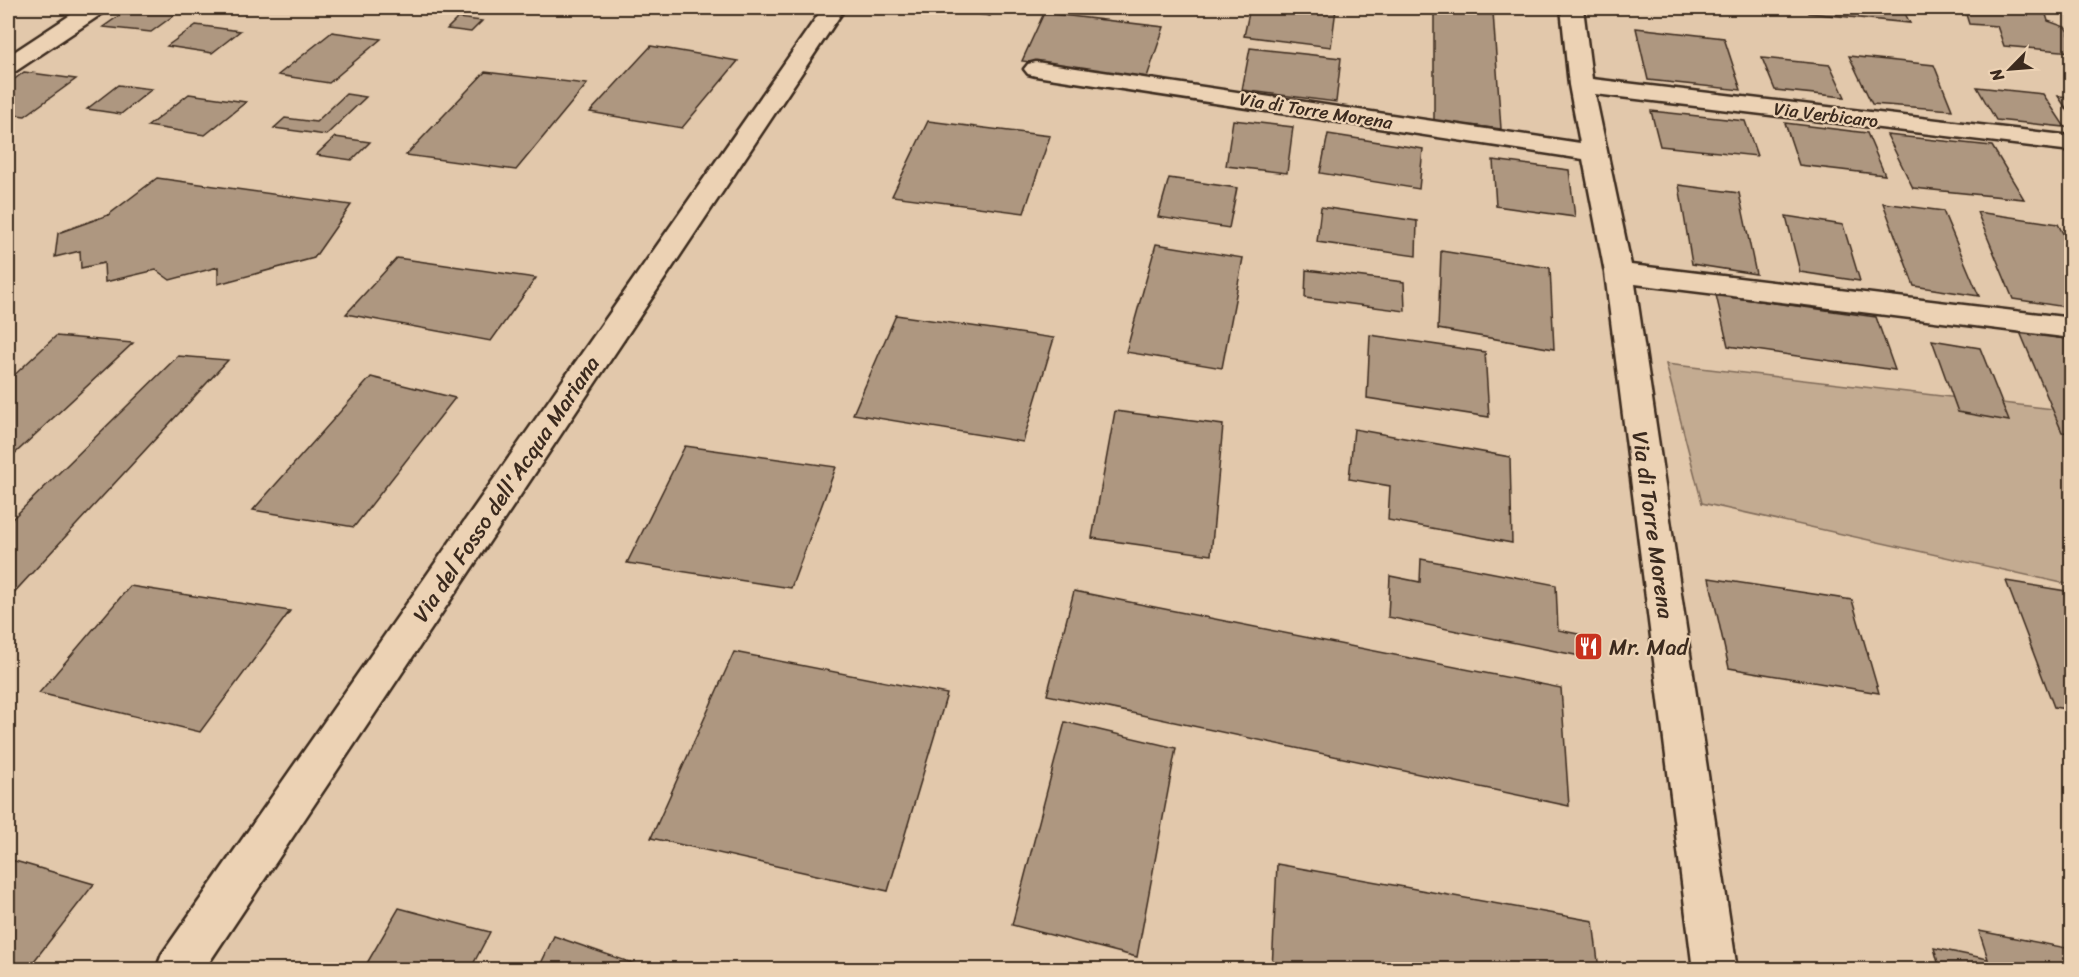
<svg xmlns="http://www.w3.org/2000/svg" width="2079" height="977" font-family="Sriracha,sans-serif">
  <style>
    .green { fill: #c3ab91; stroke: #7f6a58; stroke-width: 1.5 }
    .building { fill: #ae9780; stroke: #3b2a1e; stroke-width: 1.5 }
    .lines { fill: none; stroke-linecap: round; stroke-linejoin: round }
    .street-casing { stroke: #3b2a1e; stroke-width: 5 }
    .street { fill: #ecd2b4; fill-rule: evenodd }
    .labels { text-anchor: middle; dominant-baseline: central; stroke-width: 4.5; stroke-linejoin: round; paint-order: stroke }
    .far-street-label { font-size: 18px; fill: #3b2a1e; stroke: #ecd2b4 }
    .street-label { font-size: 22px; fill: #3b2a1e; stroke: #ecd2b4 }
    .poi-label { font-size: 22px; fill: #3b2a1e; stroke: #ecd2b4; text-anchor: start }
  </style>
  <rect width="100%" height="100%" fill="#e2c8ab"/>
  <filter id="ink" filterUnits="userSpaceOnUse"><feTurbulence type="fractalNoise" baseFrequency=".0167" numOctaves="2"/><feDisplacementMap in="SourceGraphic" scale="12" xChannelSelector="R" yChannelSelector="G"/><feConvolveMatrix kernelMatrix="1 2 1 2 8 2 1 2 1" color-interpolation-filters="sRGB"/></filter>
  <g filter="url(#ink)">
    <path class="green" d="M1666,364L2071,411V585L1702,503Z"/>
    <path class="building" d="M130,8H184L151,32L103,27Z
      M936,8H995L990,16Z
      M1250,8L1336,9L1331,47L1244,36Z
      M1434,8L1493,12L1501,129L1434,121Z
      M1805,8H1902L1910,23L1808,13Z
      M1964,8H2044L2048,21L2065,27L2072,40V52L2004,46L1997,26L1969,24Z
      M1044,13L1164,27L1147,77L1022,61Z
      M458,18L482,21L471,32L447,29Z
      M196,25L240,31L212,53L167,46Z
      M1636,28L1724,38L1741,90L1648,80Z
      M332,32L381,39L329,83L278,75Z
      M651,46L738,61L682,128L590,112Z
      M1250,48L1341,58L1336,102L1242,90Z
      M1849,56L1934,65L1952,110L1872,104Z
      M1762,58L1830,65L1845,97L1775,90Z
      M24,72L76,79L25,116L8,114V84Z
      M485,72L587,84L516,170L406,155Z
      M118,85L152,89L121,114L87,109Z
      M1977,87L2043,94L2065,127L1996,120Z
      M189,94L246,102L205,135L148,126Z
      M346,94L366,97L326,135L274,128L285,118L316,122Z
      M2058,96L2072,97V117Z
      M1651,111L1745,121L1757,156L1660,146Z
      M1233,120L1293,127L1287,173L1226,166Z
      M928,121L1050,136L1024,213L892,196Z
      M1785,123L1867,133L1885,175L1799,165Z
      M1328,134L1423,149L1419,189L1320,173Z
      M1887,135L1992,146L2024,199L1913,188Z
      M335,137L370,142L352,160L316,155Z
      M1493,160L1569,170L1575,217L1496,206Z
      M157,178L351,205L314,258L218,284V267L170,280L156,270L105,282L104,263L81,268L80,251L55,257L58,233L108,215Z
      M1169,178L1237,188L1229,228L1158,217Z
      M1679,185L1739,193L1756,274L1692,264Z
      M1883,203L1943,211L1979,296L1914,286Z
      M1321,207L1417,221L1416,256L1317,242Z
      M1977,212L2058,224L2072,251V308L2013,299Z
      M1786,216L1843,225L1860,281L1800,272Z
      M1156,244L1243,258L1222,368L1126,352Z
      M1441,251L1550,268L1554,349L1438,329Z
      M397,258L536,278L491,341L346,314Z
      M1306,270L1404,282L1405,311L1305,298Z
      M1716,295L1876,317L1895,370L1728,346Z
      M896,315L1054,338L1023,442L853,414Z
      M2020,332L2072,340V433L2062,432Z
      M1370,335L1485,352L1489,417L1367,398Z
      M56,336L133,343L8,460V381Z
      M1932,340L1980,348L2009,421L1958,412Z
      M178,356L228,360L8,599V523Z
      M371,377L455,398L354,527L253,510Z
      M1115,411L1223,425L1211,555L1092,538Z
      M1354,429L1510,457L1512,543L1388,520L1390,486L1349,479Z
      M685,446L836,467L791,588L627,563Z
      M1421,559L1556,585L1558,630L1593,637L1595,659L1388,617L1390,576L1420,582Z
      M1709,578L1852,600L1879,693L1729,668Z
      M2006,581L2072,592V710L2054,707Z
      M130,586L290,611L200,732L39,693Z
      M1074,591L1561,688L1569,806L1047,695Z
      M734,652L947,694L888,891L651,838Z
      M1065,722L1176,748L1137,957L1012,925Z
      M8,859L94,884L27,970H8Z
      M1277,864L1593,921L1599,970H1272Z
      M399,908L490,932L470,970H363Z
      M1979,931L2072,949V970H1940L1934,948L1988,959Z
      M554,936L652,970H538Z"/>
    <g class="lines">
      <defs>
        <path id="street" d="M81,8H106L103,13L16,71L8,73V56Z
          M823,8H845L204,970H156L162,954Z
          M1561,8H1583L1592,79L2072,136V151L1595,94L1631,265L2072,318V338L1635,284L1737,970H1693L1605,273L1583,159L1036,76L1028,74L1024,69L1028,64L1036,62L1580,143L1569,85Z"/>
      </defs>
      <use href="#street" class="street-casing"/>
      <use href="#street" class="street"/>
    </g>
  </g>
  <defs>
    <symbol id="restaurant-square" viewBox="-11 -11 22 22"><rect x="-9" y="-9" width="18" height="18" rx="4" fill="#c8321e" stroke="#ecd2b4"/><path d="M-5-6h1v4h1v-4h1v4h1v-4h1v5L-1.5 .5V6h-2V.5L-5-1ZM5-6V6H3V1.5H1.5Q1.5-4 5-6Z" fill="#fff"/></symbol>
  </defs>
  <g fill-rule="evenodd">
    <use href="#restaurant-square" x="1572" y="630" width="33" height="33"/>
  </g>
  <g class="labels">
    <g class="far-street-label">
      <text transform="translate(1316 111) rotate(9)">Via di Torre Morena</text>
      <text transform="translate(1826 115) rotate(7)">Via Verbicaro</text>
    </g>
    <g class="street-label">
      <text transform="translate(506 489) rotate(-56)">Via del Fosso dell'Acqua Mariana</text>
      <text transform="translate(1653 525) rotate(82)">Via di Torre Morena</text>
    </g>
    <g class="poi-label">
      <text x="1609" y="647">Mr. Mad</text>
    </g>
  </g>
  <rect width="2079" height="977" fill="none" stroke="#ecd2b4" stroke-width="30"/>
  <rect x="15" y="15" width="2049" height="947" fill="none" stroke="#3b2a1e" stroke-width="2" filter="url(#ink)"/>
  <g transform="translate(2010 69) rotate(245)" stroke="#ecd2b4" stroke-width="4.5" paint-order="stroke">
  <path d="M0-4.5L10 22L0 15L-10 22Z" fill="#3b2a1e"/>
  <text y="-9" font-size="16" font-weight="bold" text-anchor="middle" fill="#3b2a1e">N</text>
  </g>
</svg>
